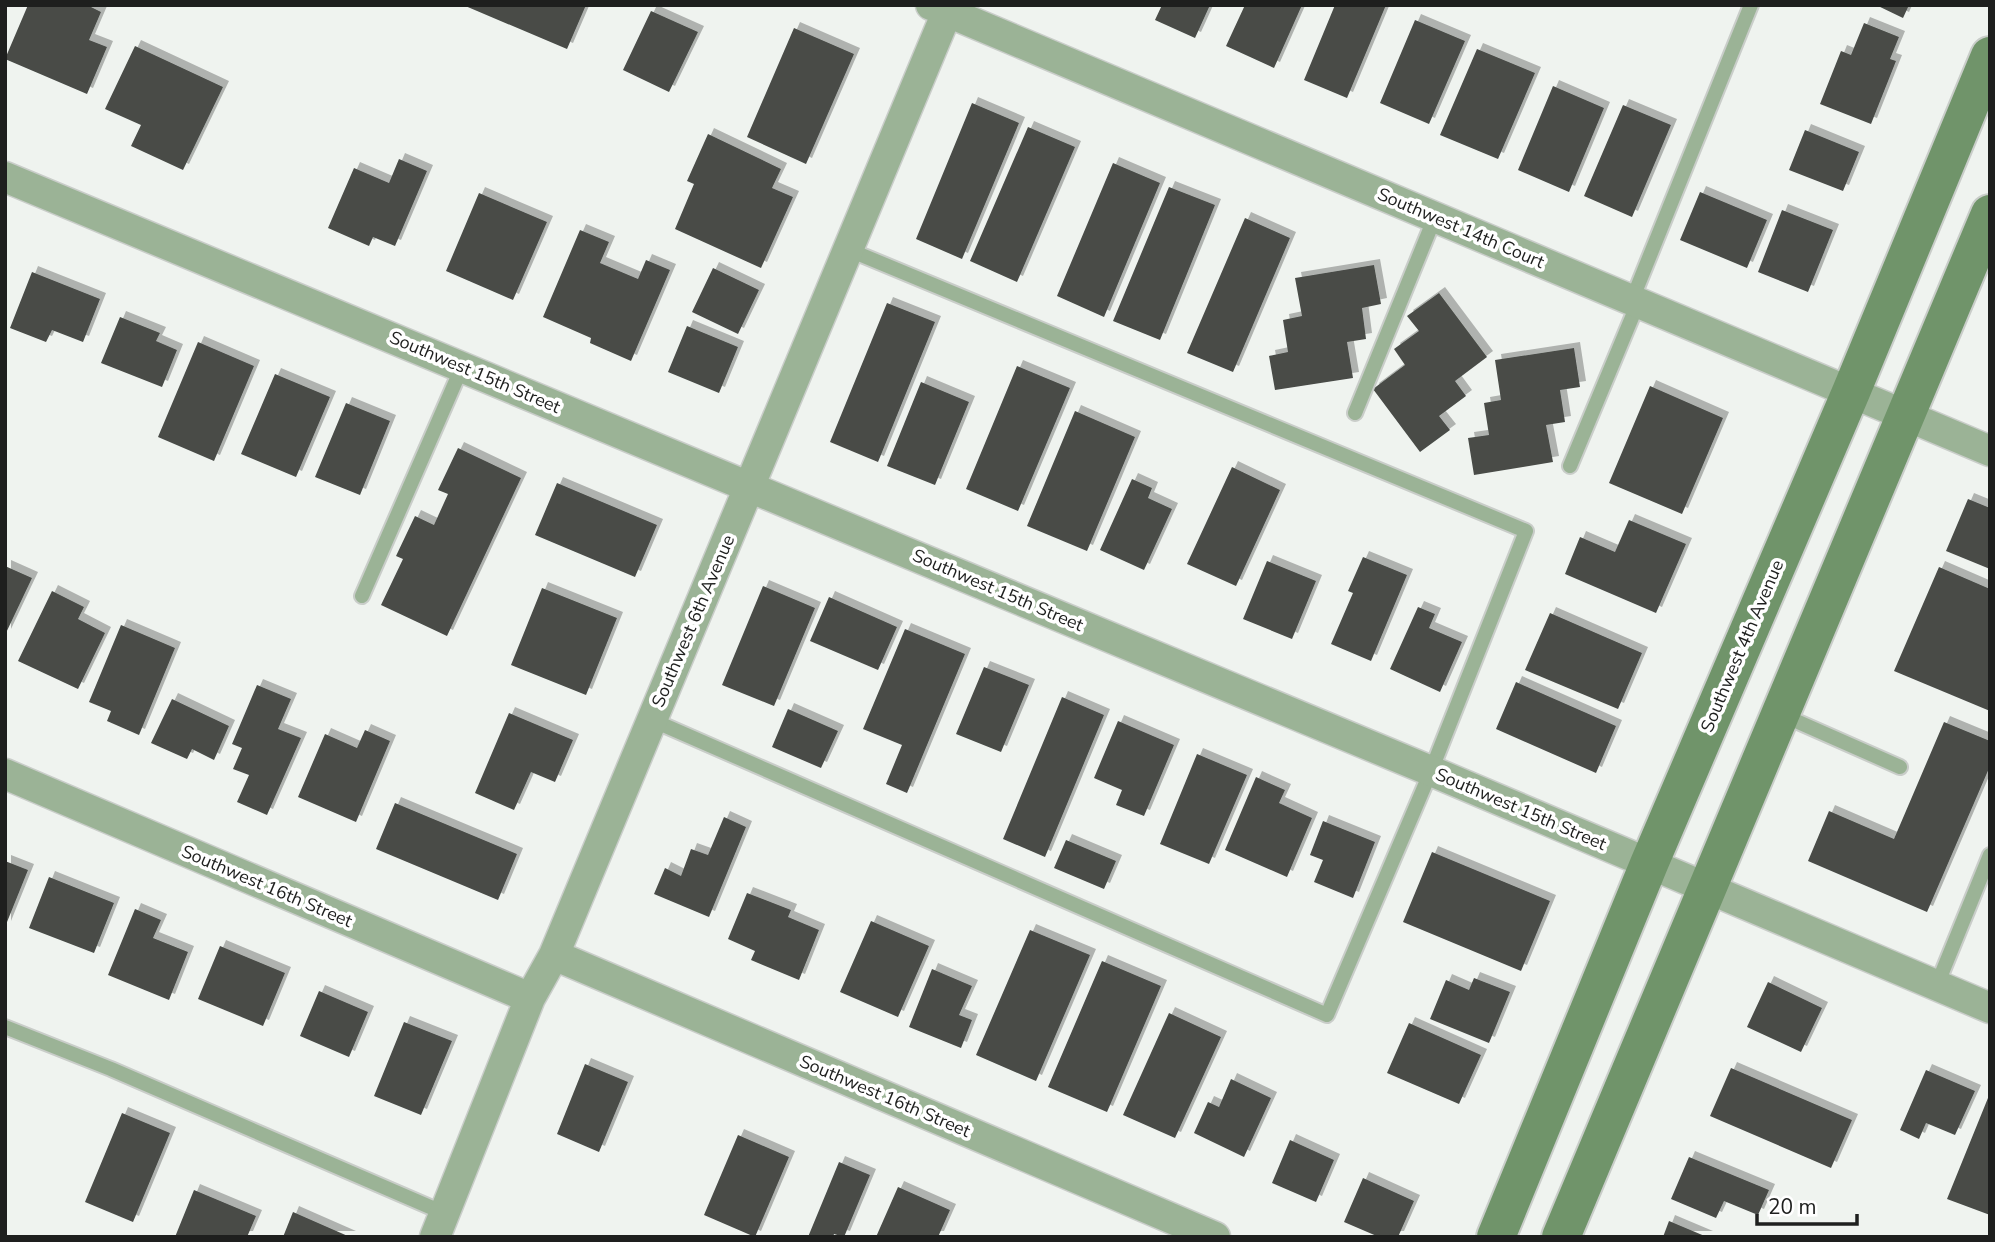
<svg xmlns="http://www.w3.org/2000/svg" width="1995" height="1242" font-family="'Nunito Sans',sans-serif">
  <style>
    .building { fill: #484b47; filter: url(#shadow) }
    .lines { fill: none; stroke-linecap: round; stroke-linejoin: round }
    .service-casing { stroke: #c9cdc9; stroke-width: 18 }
    .minor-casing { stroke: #c9cdc9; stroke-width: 33 }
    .secondary-casing { stroke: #c9cdc9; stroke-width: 42 }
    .service { stroke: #9bb396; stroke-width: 14 }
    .minor { stroke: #9bb396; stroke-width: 30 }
    .secondary { stroke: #70946a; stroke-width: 38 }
    .labels { text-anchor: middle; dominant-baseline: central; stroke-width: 7; stroke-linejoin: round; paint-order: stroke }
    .street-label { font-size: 18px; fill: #1e1f1e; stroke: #fff }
  </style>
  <defs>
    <filter id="shadow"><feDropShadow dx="6" dy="-6" stdDeviation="0" flood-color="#0004"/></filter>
  </defs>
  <rect width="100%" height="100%" fill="#eff3ef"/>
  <path class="building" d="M28,5H87L101,12L89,40L107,47L87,94L5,59Z
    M463,5H586L567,49Z
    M1162,5H1210L1195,38L1155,20Z
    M1245,5H1302L1274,68L1226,46Z
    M1335,5H1386L1347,98L1304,80Z
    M1876,5H1909L1903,18Z
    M651,11L698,32L669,92L623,70Z
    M1415,20L1465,41L1429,124L1380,103Z
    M1864,23L1899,37L1890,59L1896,61L1871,124L1820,104L1841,51L1851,55Z
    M794,28L854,54L806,164L747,137Z
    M135,46L223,87L183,170L131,146L141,125L105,109Z
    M1477,49L1535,73L1498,159L1440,135Z
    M1553,86L1604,108L1569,192L1518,170Z
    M972,103L1019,123L962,259L916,239Z
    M1623,105L1671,125L1632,217L1584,196Z
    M1028,127L1075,147L1017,282L970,261Z
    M1805,130L1859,152L1843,191L1789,170Z
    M708,134L781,169L772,188L793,197L761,268L675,229L694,184L687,181Z
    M399,159L427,171L395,246L373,237L369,246L328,228L354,168L389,183Z
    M1113,163L1160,183L1104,317L1057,296Z
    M1169,187L1215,205L1160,340L1113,321Z
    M1700,192L1767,220L1747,268L1680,240Z
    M479,193L547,222L513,300L446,271Z
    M1782,210L1833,230L1808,292L1758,272Z
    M1245,218L1290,238L1233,372L1187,353Z
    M580,230L609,242L600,263L638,279L646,260L670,270L631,361L590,343L591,338L543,317Z
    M1374,265L1381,304L1362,308L1366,339L1347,342L1353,378L1275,390L1269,356L1288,352L1283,320L1302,316L1295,278Z
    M713,268L759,290L738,334L692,312Z
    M32,272L100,299L83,342L52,330L46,342L10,328Z
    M1439,293L1487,357L1455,381L1466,396L1439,416L1450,430L1420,452L1373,389L1405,365L1394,349L1419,331L1407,316Z
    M887,303L935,322L878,462L830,442Z
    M120,317L160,333L156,341L177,350L162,387L101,363Z
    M687,326L738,347L719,393L668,372Z
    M198,342L254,366L214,461L158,437Z
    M1574,348L1580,387L1560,390L1565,422L1546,425L1553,462L1474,475L1468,438L1489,435L1484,403L1501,400L1495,360Z
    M1017,366L1070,388L1018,511L966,489Z
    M275,374L330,397L296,477L241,454Z
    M921,382L969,402L935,485L887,466Z
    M1650,386L1723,418L1682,514L1609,483Z
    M346,403L390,421L360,495L315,477Z
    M1075,411L1135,437L1087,551L1027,526Z
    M458,448L521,478L447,636L381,605L403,559L396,556L415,516L434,525L448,494L438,490Z
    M1232,467L1280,490L1236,586L1187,564Z
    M1132,479L1152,488L1148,498L1172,509L1144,570L1100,550Z
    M557,483L657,525L635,577L535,535Z
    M1968,499L1990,508V569L1946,551Z
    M1629,520L1686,544L1656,613L1565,574L1580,537L1615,552Z
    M1363,557L1407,575L1371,661L1331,644L1353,593L1348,591Z
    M1267,561L1316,581L1292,639L1243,619Z
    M5,566L32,578L5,635Z
    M1939,567L1990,589V711L1894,671Z
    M763,586L815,608L774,706L722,685Z
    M542,588L617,618L586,695L511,665Z
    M52,591L84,607L78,619L105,633L78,689L18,661Z
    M829,597L897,627L878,670L810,641Z
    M1418,607L1435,614L1429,628L1462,642L1440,692L1390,669Z
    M1550,613L1642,653L1618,709L1525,670Z
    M121,625L175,648L139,735L107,721L111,711L89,702Z
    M905,629L965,654L907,793L886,784L902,745L863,729Z
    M984,667L1029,685L1001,752L956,734Z
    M1516,682L1616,726L1596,773L1496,729Z
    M257,685L291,699L278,729L301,738L267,815L237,802L249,775L233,769L242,748L232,744Z
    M1062,697L1104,715L1045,857L1003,839Z
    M172,699L229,726L214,760L192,749L187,759L151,743Z
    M788,709L838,731L821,768L772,747Z
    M509,713L573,740L555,782L531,772L514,810L475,793Z
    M1118,721L1174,745L1144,816L1116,805L1122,790L1094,778Z
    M1944,722L1990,741V766L1927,912L1808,861L1829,811L1894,839Z
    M365,730L390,741L356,822L298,797L325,734L357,748Z
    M1197,754L1247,775L1209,864L1160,844Z
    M1256,777L1285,790L1279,803L1312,818L1287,877L1225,850Z
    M395,803L517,854L498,900L376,849Z
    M724,817L746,827L709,917L654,894L665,868L681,876L691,849L708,855Z
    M1323,821L1375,842L1353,898L1314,882L1323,860L1310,855Z
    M1066,840L1116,861L1104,889L1054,868Z
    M1432,852L1550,901L1521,971L1403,922Z
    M5,861L28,870L5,927Z
    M49,877L114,903L94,953L29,928Z
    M747,893L791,910L788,917L819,930L799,980L751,960L755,951L728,939Z
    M135,909L161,920L153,938L188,952L169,1000L108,975Z
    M871,921L929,946L898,1017L840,992Z
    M1030,930L1090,955L1036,1081L976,1055Z
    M220,946L285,973L263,1026L198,999Z
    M1102,961L1161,986L1107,1112L1048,1087Z
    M932,969L972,986L959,1015L972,1020L961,1048L909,1027Z
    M1474,978L1510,992L1489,1043L1430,1019L1446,980L1469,990Z
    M1768,982L1822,1008L1801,1052L1747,1027Z
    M319,991L368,1012L349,1057L300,1036Z
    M1169,1013L1221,1037L1175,1138L1123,1115Z
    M404,1022L452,1041L421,1115L374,1096Z
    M1409,1023L1481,1055L1459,1104L1387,1073Z
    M585,1064L628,1082L599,1152L557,1134Z
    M1731,1068L1852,1120L1831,1168L1710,1116Z
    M1926,1070L1975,1091L1955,1135L1926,1123L1919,1139L1900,1130Z
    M1231,1079L1271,1098L1244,1157L1194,1133L1208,1102L1219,1107Z
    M1990,1093V1215L1947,1199Z
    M122,1113L170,1133L133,1222L85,1202Z
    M738,1135L789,1157L755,1237L704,1215Z
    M1290,1140L1334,1160L1316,1202L1272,1183Z
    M1689,1157L1769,1190L1758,1215L1724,1201L1716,1218L1671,1199Z
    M839,1162L870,1175L844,1237L834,1234L833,1237H808Z
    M1363,1178L1414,1201L1398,1237H1379L1344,1222Z
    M898,1187L950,1210L938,1237H876Z
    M194,1190L256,1216L247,1237H175Z
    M293,1212L350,1237H283Z
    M1669,1221L1707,1237H1663Z"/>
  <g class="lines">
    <defs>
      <path id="service" d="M1632,300L1751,5
        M1355,413L1435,217
        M1570,466L1638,303
        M362,596L462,367
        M1780,714L1900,767
        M652,720L1327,1015L1431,771L1526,531L847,249
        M1937,985L1990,855
        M5,1027L111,1069L444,1213"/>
      <path id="minor" d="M931,5L1990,451
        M5,177L1431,771L1990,1008
        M5,774L530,998
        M554,955L1215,1237
        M435,1237L530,998L554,955L950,5"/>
      <path id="secondary" d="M1496,1237L1649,864L1851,392L1990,56
        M1561,1237L1990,214"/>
    </defs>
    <use href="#service" class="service-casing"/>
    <use href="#minor" class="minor-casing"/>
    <use href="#secondary" class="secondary-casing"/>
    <use href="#service" class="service"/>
    <use href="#minor" class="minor"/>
    <use href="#secondary" class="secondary"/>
  </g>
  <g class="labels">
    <g class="street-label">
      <text transform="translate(1461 228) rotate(23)">Southwest 14th Court</text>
      <text transform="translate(475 372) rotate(23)">Southwest 15th Street</text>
      <text transform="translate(998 590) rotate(23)">Southwest 15th Street</text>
      <text transform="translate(693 621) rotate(-67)">Southwest 6th Avenue</text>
      <text transform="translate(1742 646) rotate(-67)">Southwest 4th Avenue</text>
      <text transform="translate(1521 809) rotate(23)">Southwest 15th Street</text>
      <text transform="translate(267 886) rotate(23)">Southwest 16th Street</text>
      <text transform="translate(885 1096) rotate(23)">Southwest 16th Street</text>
    </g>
  </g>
  <rect width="1995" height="1242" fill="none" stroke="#1e1f1e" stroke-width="14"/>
  <path d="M1757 1214v10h100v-10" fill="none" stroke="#1e1f1e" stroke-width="3.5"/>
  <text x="1768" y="1214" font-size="21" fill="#1e1f1e" stroke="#ffffff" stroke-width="5" paint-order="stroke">20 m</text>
</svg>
